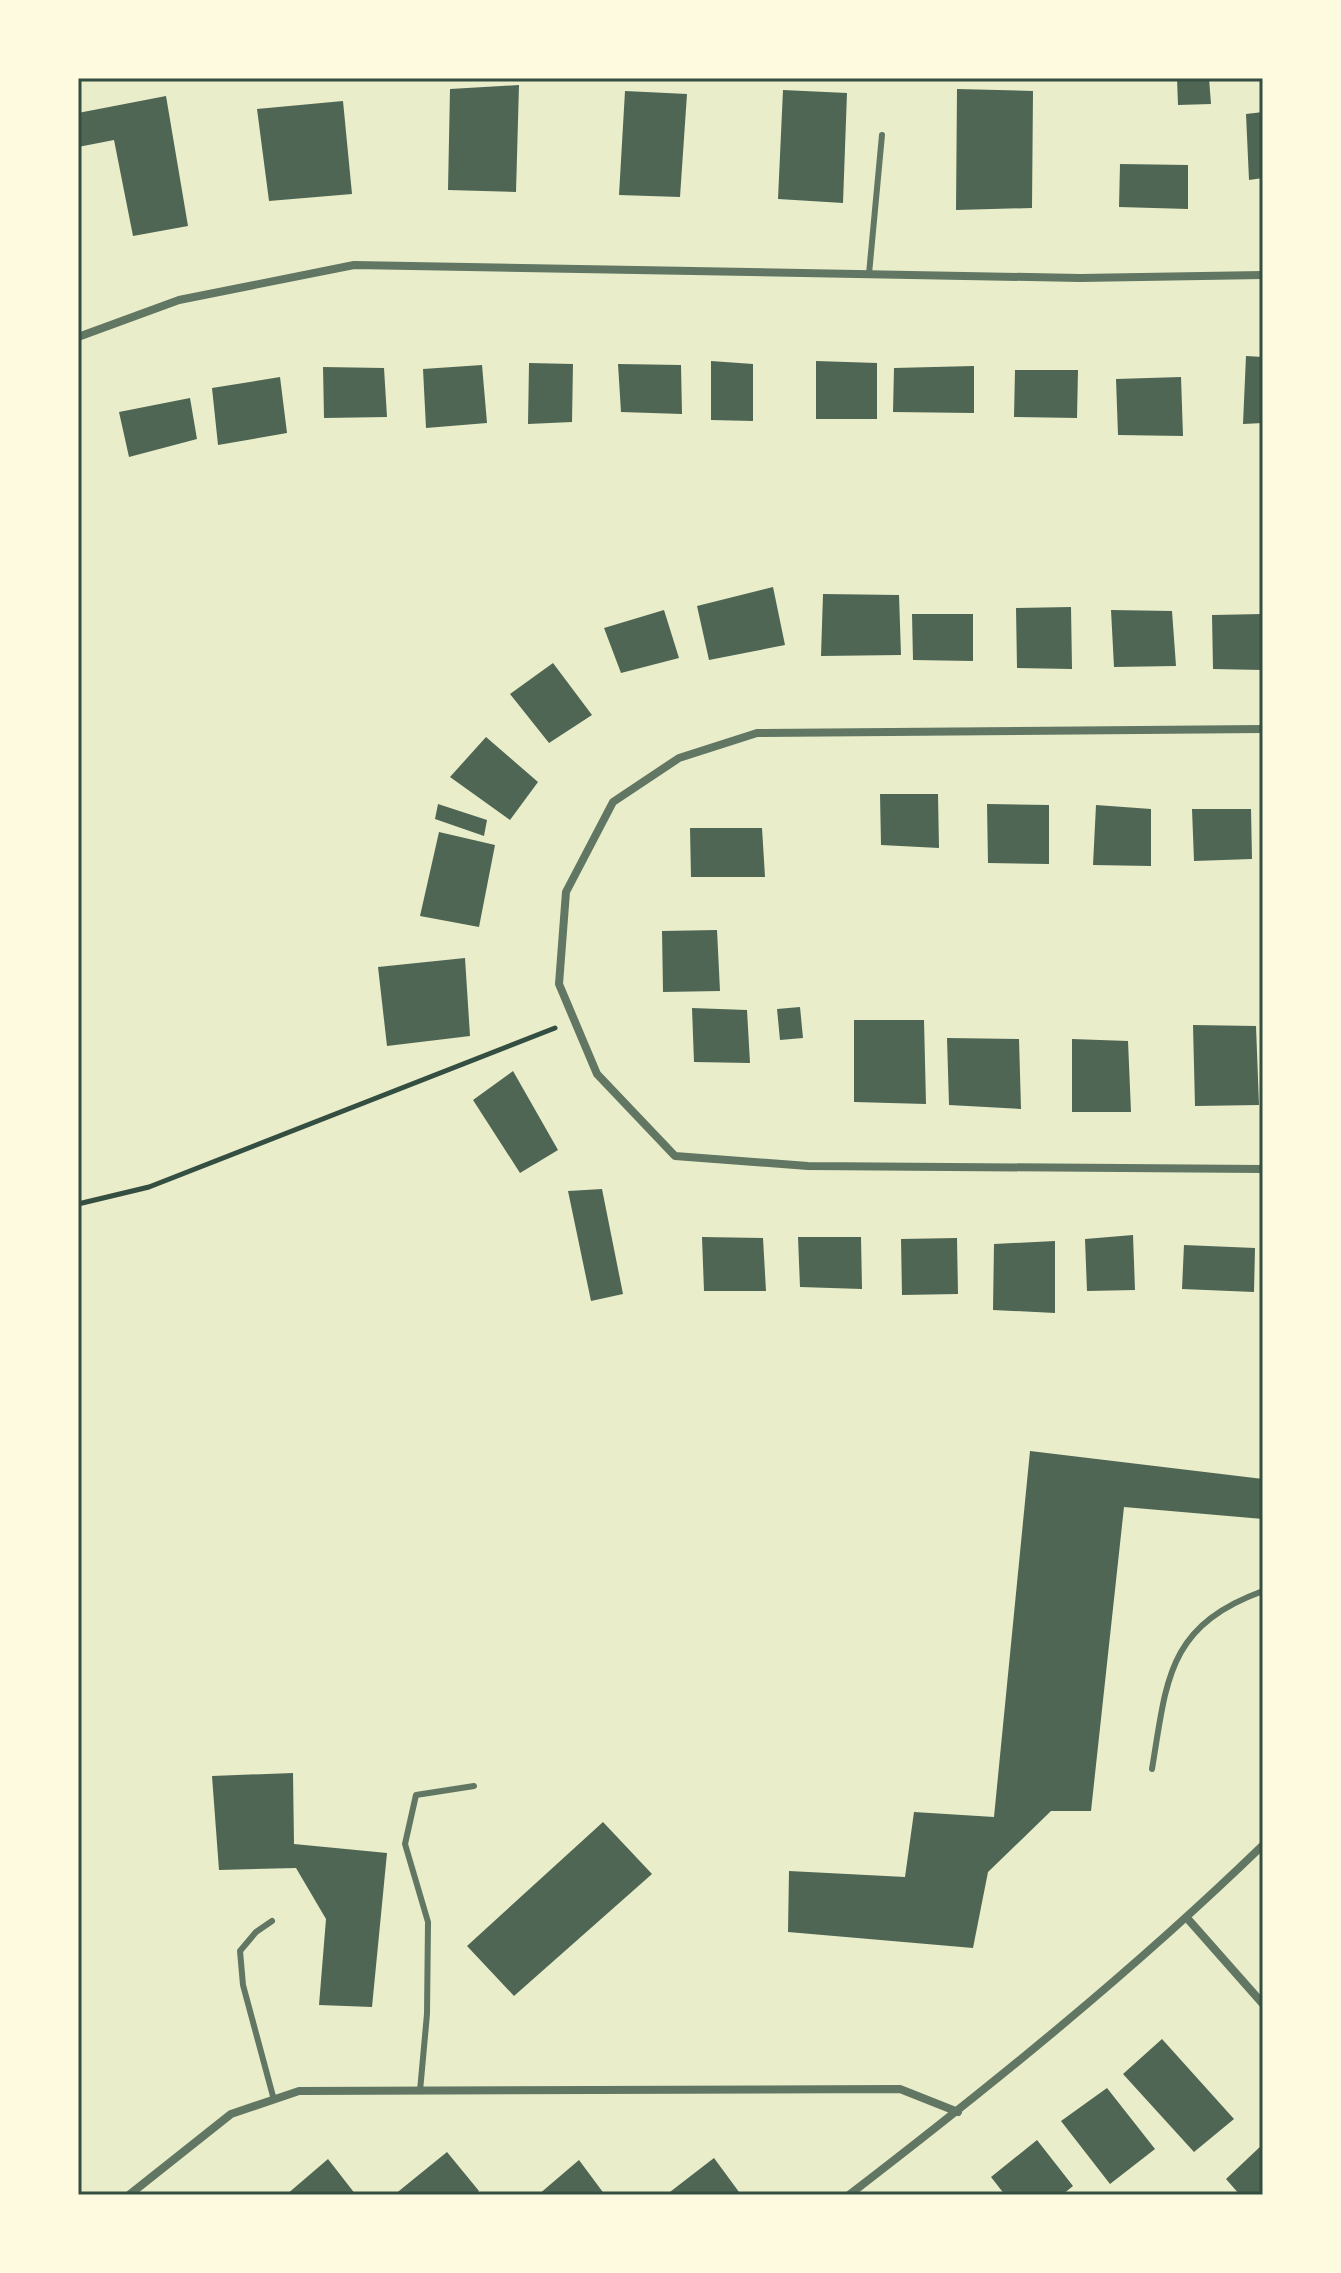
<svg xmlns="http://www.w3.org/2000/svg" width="1341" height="2273" font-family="Lora,serif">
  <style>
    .building { fill: #4f6655 }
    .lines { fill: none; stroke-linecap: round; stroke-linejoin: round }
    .path { stroke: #344e41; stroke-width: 5 }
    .service { stroke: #617663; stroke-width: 6 }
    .minor { stroke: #617663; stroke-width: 8 }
    .neatline { fill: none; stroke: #344e41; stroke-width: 3 }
  </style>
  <rect width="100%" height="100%" fill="#e9edc9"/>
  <path class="building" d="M1177,78H1209L1211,104L1178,105Z
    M519,85L516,192L448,190L450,89Z
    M957,89L1033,91L1032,208L956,210Z
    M783,90L847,93L843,203L778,199Z
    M625,91L687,94L680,197L619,195Z
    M166,96L188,226L133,236L114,140L78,147V113Z
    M343,101L352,194L269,201L257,109Z
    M1263,112V178L1249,180L1246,114Z
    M1120,164L1188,165V209L1119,207Z
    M1246,356L1263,357V423L1243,424Z
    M711,361L753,364V421L711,420Z
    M816,361L877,363V419H816Z
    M529,363L573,364L572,422L528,424Z
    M618,364L681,365L682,414L621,412Z
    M482,365L487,423L426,428L423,369Z
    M974,366V413L893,412L894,368Z
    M323,367L384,368L387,417L324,418Z
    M1015,370H1078L1077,418L1014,417Z
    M280,377L287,433L218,445L212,388Z
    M1181,377L1183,436L1118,435L1116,379Z
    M190,398L197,439L129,457L119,412Z
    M773,587L785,645L709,660L697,606Z
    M823,594L899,595L901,655L821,656Z
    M1071,607L1072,669L1017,668L1016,608Z
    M664,610L679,658L621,673L604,628Z
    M1111,610L1172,611L1176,666L1114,667Z
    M912,614H973V661L913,660Z
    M1263,614V670L1213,669L1212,615Z
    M553,663L592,715L549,743L510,694Z
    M486,737L538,782L510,820L450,777Z
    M880,794H938L939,848L881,845Z
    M438,804L487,820L484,836L435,819Z
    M987,804L1049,805V864L988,863Z
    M1096,805L1151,809V866L1093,865Z
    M1192,809H1251L1252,859L1194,861Z
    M690,828H762L765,877H691Z
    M439,832L495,845L479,927L420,916Z
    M717,930L720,991L663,992L662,931Z
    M465,958L470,1036L387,1046L378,967Z
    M800,1007L803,1038L780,1040L777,1009Z
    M692,1008L747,1010L750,1063L694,1062Z
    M854,1020H924L926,1104L854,1102Z
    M1193,1025L1256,1026L1259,1105L1195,1106Z
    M947,1038L1019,1039L1021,1109L949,1105Z
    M1072,1039L1128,1041L1131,1112H1072Z
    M513,1071L558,1150L520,1173L473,1100Z
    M602,1189L623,1294L591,1301L568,1191Z
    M1133,1235L1135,1290L1087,1291L1085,1239Z
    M702,1237L763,1238L766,1291H704Z
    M798,1237H861L862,1289L800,1287Z
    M957,1238L958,1294L902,1295L901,1239Z
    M1055,1241V1313L993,1310L994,1244Z
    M1184,1245L1255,1248L1254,1292L1182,1289Z
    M1030,1451L1263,1479V1519L1124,1507L1091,1811H1051L988,1872L973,1948L788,1932L789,1871L905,1877L914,1812L994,1817Z
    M293,1773L294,1844L387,1853L372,2007L319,2005L326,1919L296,1868L219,1870L212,1776Z
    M603,1822L652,1874L514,1996L467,1946Z
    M1162,2039L1234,2119L1194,2152L1123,2074Z
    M1107,2088L1155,2149L1110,2184L1061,2121Z
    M1037,2140L1073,2186L1062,2195H1005L991,2177Z
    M1263,2144V2195H1240L1226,2179Z
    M447,2152L479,2191L474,2195H394Z
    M714,2158L739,2192L735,2195H666Z
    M328,2159L356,2195H286Z
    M579,2160L605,2195H538Z"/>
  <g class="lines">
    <path class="path" d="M78,1204L149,1187L555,1028"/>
    <path class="service" d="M869,274L882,135
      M1152,1769C1167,1679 1167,1626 1263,1591
      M272,1921L256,1932L240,1951L243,1985L274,2100
      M420,2091L427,2014L428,1922L405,1844L416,1795L474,1786"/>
    <path class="minor" d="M78,337L179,300L354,265L1080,278L1263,275
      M1263,729L757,733L679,758L613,802L566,892L559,984L597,1074L675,1156L808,1166L1263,1169
      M1187,1918L1263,2004
      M129,2195L231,2114L299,2091L900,2089L958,2112
      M849,2195C992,2085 1133,1971 1263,1845"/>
  </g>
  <rect width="1341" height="2273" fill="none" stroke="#fefae0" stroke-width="160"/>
  <rect x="80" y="80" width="1181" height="2113" class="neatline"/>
</svg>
